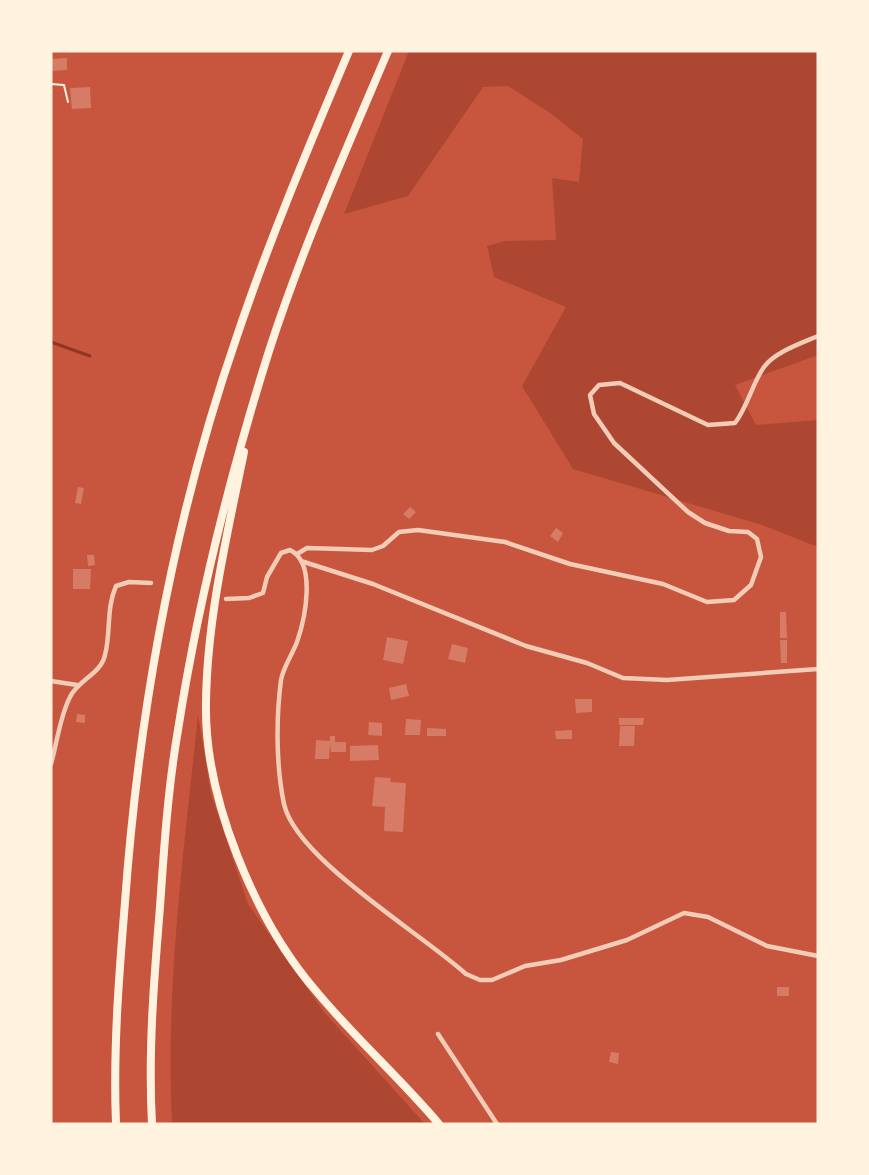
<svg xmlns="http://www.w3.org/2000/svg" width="869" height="1175" font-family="'Source Sans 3',sans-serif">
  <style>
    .green { fill: #ae4732 }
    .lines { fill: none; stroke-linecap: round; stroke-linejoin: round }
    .stream { stroke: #8f3625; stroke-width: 3 }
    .building { fill: #d67c66 }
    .path { stroke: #fff3e0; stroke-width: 2 }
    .minor { stroke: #f1ccb7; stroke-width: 4.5 }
    .motorway { stroke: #fff3e0; stroke-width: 8 }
  </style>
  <rect width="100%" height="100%" fill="#c8553d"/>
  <path class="green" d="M409,51H818V355L735,385L756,425L818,420V547L762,525L573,469L522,386L566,307L494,277L487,246L505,241L556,240L552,178L579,182L583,139L550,113L508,86L483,87L408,196L344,214Z
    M198,715L211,794L248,904L324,1012L425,1124H172C165,987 184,851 198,715Z"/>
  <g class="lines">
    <path class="stream" d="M51,342L90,356"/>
  </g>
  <path class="building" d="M67,58V70L51,71V59Z
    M90,87L91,108L72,109L70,88Z
    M78,487L84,488L81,504L75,503Z
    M410,507L416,512L409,519L403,514Z
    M556,528L563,533L558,542L550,536Z
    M87,555H94L95,565L88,566Z
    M73,569H91L90,589H73Z
    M780,612H786L787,638H780Z
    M387,637L408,641L403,664L383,660Z
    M780,640H787V663H781Z
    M452,644L468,648L465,663L448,659Z
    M406,684L409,696L391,700L389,688Z
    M575,699H592V712L576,713Z
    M77,714L85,715V723L76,722Z
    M619,718H644L643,725H619Z
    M406,719L421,720L420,735H405Z
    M369,722L382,723V736L368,735Z
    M620,726H635L634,746H619Z
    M427,728L446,729V736H427Z
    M572,730V739H556L555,731Z
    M330,736H335V742H346V752H331L330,744L329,759H315L316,740L330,741Z
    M378,745L379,760L350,761V746Z
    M375,777L391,778L390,782L406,783L403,832L384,831L385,807L372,806Z
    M777,987H789V996H777Z
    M611,1052L619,1053L618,1064L609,1062Z"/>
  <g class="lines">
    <path class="path" d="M51,84L64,85L68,102"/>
    <path class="minor" d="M297,554L307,548L372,550L383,546L399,532L418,530L505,542L570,564L663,584L707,602L734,600L751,585L761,557L757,539L748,532L729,531L705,523L688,512L614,443L594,414L590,395L599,385L620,383L708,425L735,423C748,406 752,384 764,367C775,352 802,343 818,336
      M301,561L373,584L526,646L587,663L623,678L667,680L818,669
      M226,599L249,598L263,593L267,577L281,553L290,550C317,563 305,619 297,642C292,655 283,668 281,680C276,718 276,766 284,804C296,859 421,933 466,974L480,980H492L525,966L561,960L627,940L684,913L708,917L767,946L818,956
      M51,681L77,685
      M51,764C57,743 60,716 70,697C78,680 101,674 105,655C111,632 106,609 116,586L129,582L151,583
      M438,1034L497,1124"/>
    <path class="motorway" d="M244,452C227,535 207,619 206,703C204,798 255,920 316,991C354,1037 400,1078 439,1124
      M116,1124C113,1050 119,975 125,902C139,710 174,518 237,336C270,238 309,146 349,51
      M152,1124C148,1052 154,979 160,907C164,848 168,788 178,730C198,602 230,475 269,351C302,249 346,150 388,51"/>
  </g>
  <rect width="869" height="1175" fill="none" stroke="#fff3e0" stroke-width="105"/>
</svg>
